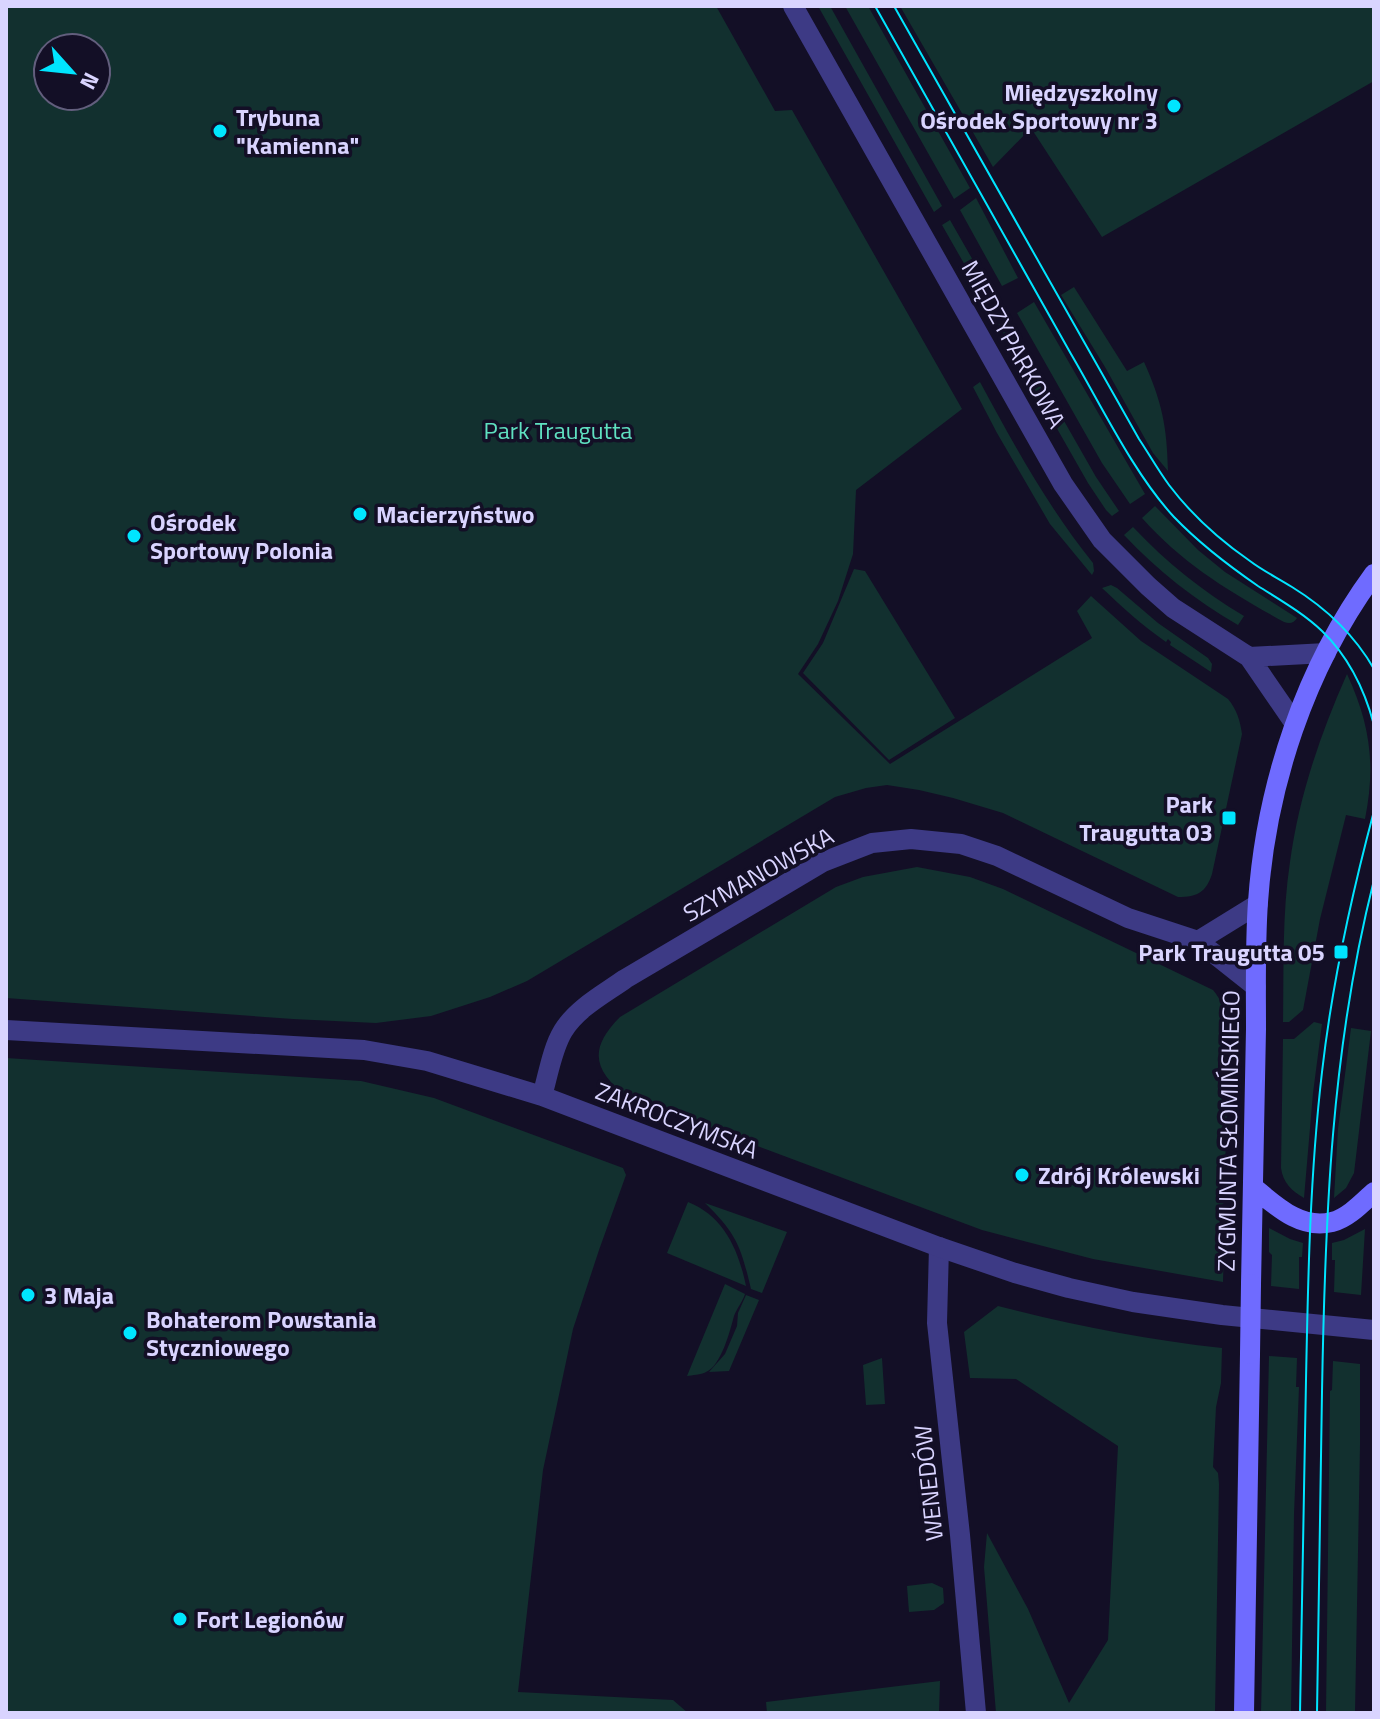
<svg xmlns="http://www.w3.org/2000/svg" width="1380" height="1719" font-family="'Titillium Web',sans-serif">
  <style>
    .green { fill: #12302f; fill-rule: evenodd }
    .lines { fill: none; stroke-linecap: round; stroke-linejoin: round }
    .minor { stroke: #3d3a85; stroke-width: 20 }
    .tertiary { stroke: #3d3a85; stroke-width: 20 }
    .secondary { stroke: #6f6bff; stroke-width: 20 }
    .tram { stroke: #00e5ff; stroke-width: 2 }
    .secondary-bridge { stroke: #6f6bff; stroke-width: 20 }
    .poi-dot { fill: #00e5ff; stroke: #130f26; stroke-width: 3 }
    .labels { text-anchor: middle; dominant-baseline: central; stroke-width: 7; stroke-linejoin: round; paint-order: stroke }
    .poi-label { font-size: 24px; font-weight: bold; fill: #d9d4ff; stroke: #130f26; text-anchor: start }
    .street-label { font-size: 24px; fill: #d9d4ff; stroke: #130f26 }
    .park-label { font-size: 24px; fill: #5fe0c0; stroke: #130f26 }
  </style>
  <rect width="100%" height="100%" fill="#130f26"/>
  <path class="green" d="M6,6H716L775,111L792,110L962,409L856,490L853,554L838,601L818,644L798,674L890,764L1092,638L1077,611L1091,596L1141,641L1228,699C1237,710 1240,720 1242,734L1212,874C1206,892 1198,897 1178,897L1003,813L953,798L919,790L887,785L866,788L835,797L527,981L490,997L431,1016L376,1023L293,1019L6,998ZM48,48H96V96H48Z
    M818,6H830L942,206L934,212Z
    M845,6H868L970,188L954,199Z
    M900,6H1374V81L1102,237L1031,128L993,167Z
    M976,198L1018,278L1002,286L960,210Z
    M950,220L994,297L986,302L942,225Z
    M1074,287L1127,371L1144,362C1162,402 1167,426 1168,471L1153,453L1105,367L1061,295Z
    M1034,302L1145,494L1130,504L1102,463L1017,313Z
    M1007,321L1096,477L1119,511L1112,516L1106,510L1088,483L998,325Z
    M980,382C1014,445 1048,507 1093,563L1094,571L1092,575L1050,524L997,433L973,387Z
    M1155,506L1198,550L1225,572L1297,618C1294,623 1290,624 1284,622C1230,592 1184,565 1142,518Z
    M1133,527C1166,562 1202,591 1244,616L1238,625C1195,600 1158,571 1124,535Z
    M854,569L865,571L955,718L889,760L803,673L823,643Z
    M1111,585L1117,588L1158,623L1208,658L1212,664L1211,672L1170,645L1171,642L1168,639L1166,642C1143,626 1122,607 1102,588Z
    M1347,674C1370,724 1376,764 1365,819L1346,815L1320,919L1303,1010L1289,1022H1283C1284,969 1282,914 1290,862C1299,796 1320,735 1347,674Z
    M917,867L970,877L1003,889L1213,990C1229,1009 1228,1031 1228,1054L1218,1062V1096L1227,1103L1224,1203L1219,1207L1220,1229L1224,1244L1223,1282L1093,1259L982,1230L629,1098C593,1071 588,1049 620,1017L836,887L863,877Z
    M1314,1022L1322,1024L1313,1093L1304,1198C1292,1191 1283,1183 1281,1168L1283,1039H1294Z
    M1351,1028L1371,1031L1354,1173L1346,1188L1334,1198L1338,1129Z
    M6,1058L361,1081L434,1098L623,1168L626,1175L599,1250L573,1329L543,1470L518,1692L673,1700L688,1713H6Z
    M688,1202C724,1216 739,1251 746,1286L667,1253Z
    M705,1203L787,1232L762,1293L751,1289C741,1247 737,1234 705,1203Z
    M1269,1228L1290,1239L1303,1243L1302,1257H1299V1289L1271,1286L1272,1255L1269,1252Z
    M1365,1229L1361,1295L1334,1292L1335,1260H1332V1243L1344,1240Z
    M725,1284L745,1294C743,1301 737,1308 734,1316C730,1331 721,1366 706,1372C701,1375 692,1375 687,1376Z
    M746,1295L759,1300L729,1371L709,1372L725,1354L737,1326L738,1313Z
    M998,1306C1072,1325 1146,1340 1222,1348L1221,1383L1216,1407L1213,1467L1218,1473L1219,1484L1215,1713H996L984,1567L987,1533L1028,1609L1069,1703L1108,1640L1118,1446L1016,1379L970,1378L964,1332Z
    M1269,1356L1297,1358L1296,1387H1299L1294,1514L1291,1713H1261Z
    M882,1358L885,1404L866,1405L863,1365Z
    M1333,1361L1360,1364V1445L1355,1713H1326L1330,1391L1332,1390Z
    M932,1583L943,1588L944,1603L934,1610L909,1612L907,1586Z
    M940,1681L939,1713H767L766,1702Z"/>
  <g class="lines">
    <path class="minor" d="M939,1247L937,1323L960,1535L976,1713"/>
    <path class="tertiary" d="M793,6L1063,484L1102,540L1148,586L1173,608L1249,657L1295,724
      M1249,657L1326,653
      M1198,941L1258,904
      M6,1030L364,1050L427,1061L542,1096L939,1247L1015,1273L1069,1288L1133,1302L1222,1315L1374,1330
      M542,1096C548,1076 552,1049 563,1031C577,1008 604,994 625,979L823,862L872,843L911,839L961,844L997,856L1128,918L1198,941L1256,987"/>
    <path class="secondary" d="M1253,1187C1275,1205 1300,1230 1332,1222C1348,1218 1362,1203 1374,1192
      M1251,1284C1253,1199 1254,1114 1256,1029C1256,987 1255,944 1258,902C1266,786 1305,668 1374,574
      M1244,1713L1250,1354"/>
    <path class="tram" d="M875,6C941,122 1005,238 1071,354C1101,405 1134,474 1174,517C1199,543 1229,566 1258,586C1280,600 1303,613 1322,631C1349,657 1365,691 1374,725
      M894,6L1139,439C1149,454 1158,470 1169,485C1191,514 1221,541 1250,561C1263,571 1278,578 1292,587C1326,608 1354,634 1374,669
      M1300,1713C1302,1602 1304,1491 1306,1380C1308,1277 1310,1175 1322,1072C1332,984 1351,897 1374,811
      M1317,1713C1318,1606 1320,1499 1322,1392C1325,1219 1331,1049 1374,880"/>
    <path class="secondary-bridge" d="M1250,1354L1251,1284"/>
  </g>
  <g class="poi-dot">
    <circle cx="1174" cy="106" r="8"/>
    <circle cx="220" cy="131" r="8"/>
    <circle cx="360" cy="514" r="8"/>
    <circle cx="134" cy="536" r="8"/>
    <rect x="1221" y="810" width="16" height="16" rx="4"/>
    <rect x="1333" y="944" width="16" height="16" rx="4"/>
    <circle cx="1022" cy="1175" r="8"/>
    <circle cx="28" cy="1295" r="8"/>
    <circle cx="130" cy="1333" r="8"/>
    <circle cx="180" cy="1619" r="8"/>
  </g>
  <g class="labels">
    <g class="poi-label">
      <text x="1158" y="92" text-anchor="end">Międzyszkolny<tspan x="1158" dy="28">Ośrodek Sportowy nr 3</tspan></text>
      <text x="236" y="117">Trybuna<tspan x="236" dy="28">"Kamienna"</tspan></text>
      <text x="376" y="514">Macierzyństwo</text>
      <text x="150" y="522">Ośrodek<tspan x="150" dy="28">Sportowy Polonia</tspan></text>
      <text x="1213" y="804" text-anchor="end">Park<tspan x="1213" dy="28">Traugutta 03</tspan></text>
      <text x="1325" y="952" text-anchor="end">Park Traugutta 05</text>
      <text x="1038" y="1175">Zdrój Królewski</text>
      <text x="44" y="1295">3 Maja</text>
      <text x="146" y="1319">Bohaterom Powstania<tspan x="146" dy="28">Styczniowego</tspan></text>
      <text x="196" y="1619">Fort Legionów</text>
    </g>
    <g class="street-label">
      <text transform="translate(1014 344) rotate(61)">MIĘDZYPARKOWA</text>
      <text transform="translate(758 874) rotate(-29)">SZYMANOWSKA</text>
      <text transform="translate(677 1120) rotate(21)">ZAKROCZYMSKA</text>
      <text transform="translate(1228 1131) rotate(-89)">ZYGMUNTA SŁOMIŃSKIEGO</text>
      <text transform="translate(928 1483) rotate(-96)">WENEDÓW</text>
    </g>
    <g class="park-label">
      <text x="558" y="430">Park Traugutta</text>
    </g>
  </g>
  <rect width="1380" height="1719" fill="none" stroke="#d9d4ff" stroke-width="16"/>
  <g transform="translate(72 72) rotate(117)"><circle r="38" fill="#130f26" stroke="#625e7d" stroke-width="2"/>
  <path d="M0-6L14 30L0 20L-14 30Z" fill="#00e5ff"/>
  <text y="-12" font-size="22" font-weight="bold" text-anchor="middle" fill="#d9d4ff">N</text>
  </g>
</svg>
